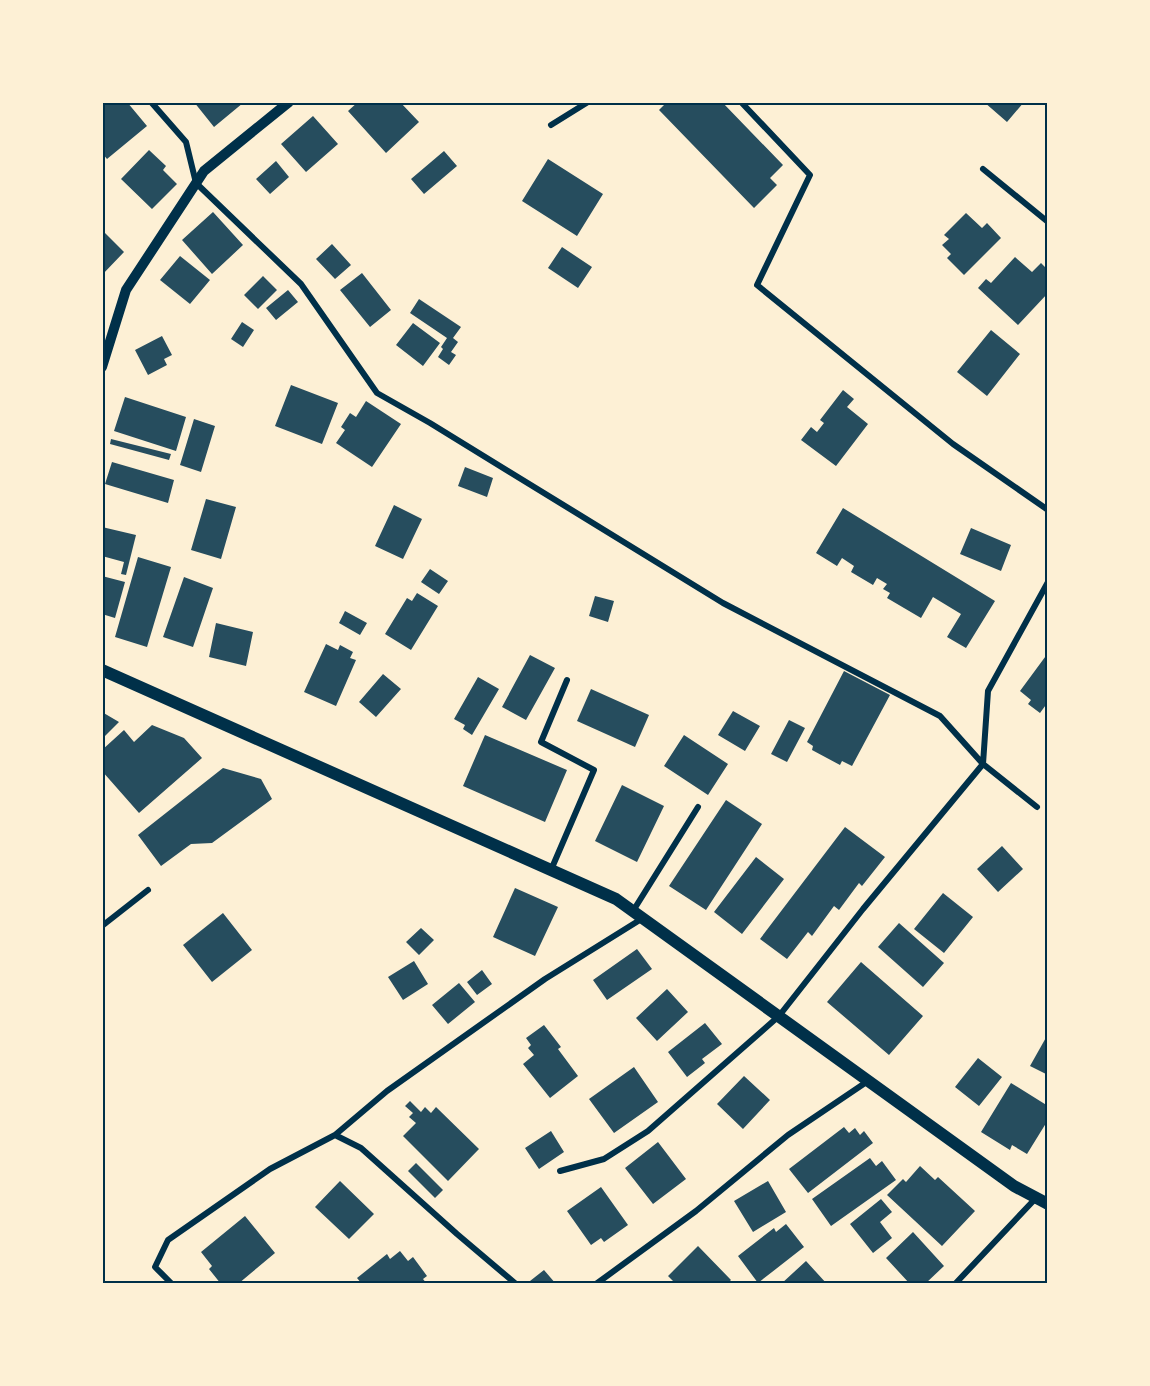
<svg xmlns="http://www.w3.org/2000/svg" width="1150" height="1386" font-family="Merriweather,serif">
  <style>
    .building { fill: #264d5e }
    .lines { fill: none; stroke-linecap: round; stroke-linejoin: round }
    .minor { stroke: #003049; stroke-width: 6 }
    .tertiary { stroke: #003049; stroke-width: 10 }
    .secondary { stroke: #003049; stroke-width: 12 }
    .neatline { fill: none; stroke: #003049; stroke-width: 2 }
  </style>
  <rect width="100%" height="100%" fill="#fdf0d5"/>
  <path class="building" d="M106,102H127L147,126L107,159L102,153V105Z
    M194,102H241L243,103L214,127Z
    M358,102H400L419,122L386,153L348,111Z
    M667,102H722L783,165L770,178L777,185L754,208L659,110Z
    M984,102H1024L1007,122Z
    M313,116L338,144L306,172L281,144Z
    M149,150L166,166L163,170L177,184L152,209L121,179Z
    M444,151L457,166L424,194L411,179Z
    M548,159L603,194L577,236L522,201Z
    M276,161L289,177L270,194L256,179Z
    M213,212L243,245L212,274L182,240Z
    M966,213L982,228L987,223L1001,238L964,275L947,258L951,254L942,245L949,239L944,235Z
    M102,230L124,252L102,275Z
    M332,244L351,265L335,279L316,259Z
    M562,247L592,267L578,288L548,268Z
    M180,256L210,280L190,304L160,280Z
    M1015,257L1032,272L1041,263L1048,270V293L1018,325L978,288L986,279L991,283Z
    M362,273L391,310L370,327L340,290Z
    M263,276L277,290L258,309L244,295Z
    M288,290L298,302L276,320L266,308Z
    M419,299L461,327L453,338L458,342L451,352L456,355L449,365L438,357L443,349L441,347L447,338L410,313Z
    M242,322L254,330L243,347L231,339Z
    M413,323L440,343L423,366L396,345Z
    M991,330L1020,354L987,396L957,372Z
    M162,336L172,355L164,359L167,365L148,375L135,350Z
    M291,385L338,403L322,444L275,426Z
    M843,390L854,399L847,407L868,424L836,466L801,440L811,427L817,432L824,423L820,420Z
    M125,397L186,417L176,451L114,431Z
    M366,401L401,424L372,467L336,443L345,430L341,427L350,413L356,417Z
    M194,419L215,426L201,472L180,465Z
    M111,439L171,454L169,460L110,444Z
    M112,462L174,480L168,503L105,484Z
    M465,467L493,478L487,497L458,486Z
    M206,499L236,507L221,559L191,550Z
    M394,505L422,519L403,559L375,546Z
    M843,508L995,601L966,648L947,637L961,614L933,597L921,618L887,598L890,593L883,589L887,584L877,578L873,585L851,572L854,566L842,558L837,566L816,553Z
    M102,527L136,535L126,575L121,574L124,562L102,556Z
    M971,528L1011,545L1001,571L960,554Z
    M138,557L171,567L147,647L115,637Z
    M430,569L448,581L439,594L421,582Z
    M102,576L125,582L115,618L102,614Z
    M184,577L213,588L193,647L163,637Z
    M417,593L438,606L411,650L385,634L407,598L412,601Z
    M595,596L614,601L608,622L589,616Z
    M345,611L367,623L360,635L339,623Z
    M216,623L253,632L246,666L209,657Z
    M326,644L338,650L340,645L353,652L350,658L356,660L336,706L304,692Z
    M1048,653V702L1040,713L1028,704L1031,700L1020,691Z
    M530,655L555,668L526,720L502,707Z
    M844,671L890,695L852,766L842,761L840,765L812,750L813,746L807,742Z
    M383,674L401,689L376,717L359,702Z
    M478,677L499,689L472,735L463,729L465,725L454,719Z
    M591,689L649,715L635,747L577,721Z
    M733,711L760,726L745,751L718,735Z
    M102,712L119,722L102,739Z
    M789,720L805,728L787,762L771,754Z
    M152,725L184,738L202,758L139,813L102,771V750L124,730L134,742Z
    M485,735L567,770L545,822L463,786Z
    M684,735L728,764L708,795L664,766Z
    M223,768L261,779L272,799L212,843L191,844L161,866L138,835Z
    M622,785L664,806L637,862L595,841Z
    M726,800L762,824L706,910L669,886Z
    M845,827L885,857L862,886L859,883L839,910L834,906L812,936L808,932L787,959L760,939Z
    M1002,846L1023,869L998,892L977,869Z
    M756,857L784,879L742,934L714,912Z
    M515,888L558,907L535,956L493,937Z
    M943,893L973,917L944,953L914,929Z
    M223,913L252,950L212,982L183,945Z
    M899,923L944,963L923,987L878,947Z
    M421,928L434,940L419,955L406,942Z
    M637,949L652,969L607,1000L593,980Z
    M414,961L428,984L403,1000L388,977Z
    M861,962L923,1016L889,1055L827,1002Z
    M482,970L492,984L477,995L467,982Z
    M459,983L475,1002L448,1024L432,1005Z
    M667,989L688,1012L657,1041L636,1018Z
    M705,1023L722,1044L702,1059L705,1063L687,1077L668,1052Z
    M544,1025L561,1047L558,1049L578,1076L550,1098L523,1064L534,1055L528,1048L531,1045L526,1038Z
    M1048,1034V1075L1030,1066Z
    M978,1058L1002,1077L979,1106L955,1087Z
    M634,1067L658,1102L614,1133L589,1099Z
    M744,1076L770,1100L743,1129L717,1104Z
    M1011,1083L1048,1106V1120L1027,1154L1012,1145L1010,1150L981,1132Z
    M410,1101L421,1112L425,1107L431,1113L436,1107L479,1149L448,1181L403,1136L416,1123L409,1117L413,1113L405,1106Z
    M844,1127L849,1133L855,1128L860,1135L864,1131L873,1143L808,1193L789,1169Z
    M551,1131L564,1152L539,1169L525,1148Z
    M658,1142L686,1179L653,1204L625,1168Z
    M870,1158L876,1166L882,1161L896,1180L831,1226L812,1199Z
    M416,1163L443,1190L435,1198L408,1171Z
    M920,1166L935,1180L938,1177L975,1211L942,1246L887,1195L903,1179L906,1182Z
    M340,1181L374,1214L349,1239L315,1207Z
    M768,1181L786,1212L753,1232L734,1201Z
    M601,1187L628,1225L604,1242L601,1238L591,1245L567,1211Z
    M881,1199L892,1212L880,1222L892,1238L873,1253L850,1224Z
    M245,1216L275,1253L238,1284H221L209,1269L212,1266L201,1252Z
    M786,1224L804,1247L758,1283L738,1256L774,1228L776,1232Z
    M913,1232L944,1266L925,1284H910L886,1258Z
    M698,1246L731,1280L727,1284H676L668,1276Z
    M400,1251L408,1261L413,1257L427,1276L423,1279L427,1284H362L357,1278L387,1254L390,1259Z
    M806,1261L827,1284H781Z
    M544,1270L556,1284H533L530,1281Z"/>
  <g class="lines">
    <path class="minor" d="M151,102L186,142L196,183L301,284L377,393L430,423L723,603L940,716L983,764L1037,807
      M741,102L810,175L757,285L953,444L1048,510
      M551,125L588,102
      M983,169L1048,222
      M551,870L594,770L541,742L567,680
      M633,911L698,807
      M102,926L148,890
      M335,1135L387,1091L545,979L643,918
      M560,1171L604,1159L648,1131L779,1016L863,909L983,764L988,691L1048,582
      M172,1284L155,1267L168,1240L270,1169L335,1135L361,1148L457,1234L516,1284
      M596,1284L696,1211L788,1135L868,1081
      M955,1284L1036,1198"/>
    <path class="tertiary" d="M102,367L126,290L204,171L289,102"/>
    <path class="secondary" d="M102,670L616,899L1014,1186L1048,1204"/>
  </g>
  <rect width="1150" height="1386" fill="none" stroke="#fdf0d5" stroke-width="207"/>
  <rect x="104" y="104" width="942" height="1178" class="neatline"/>
</svg>
